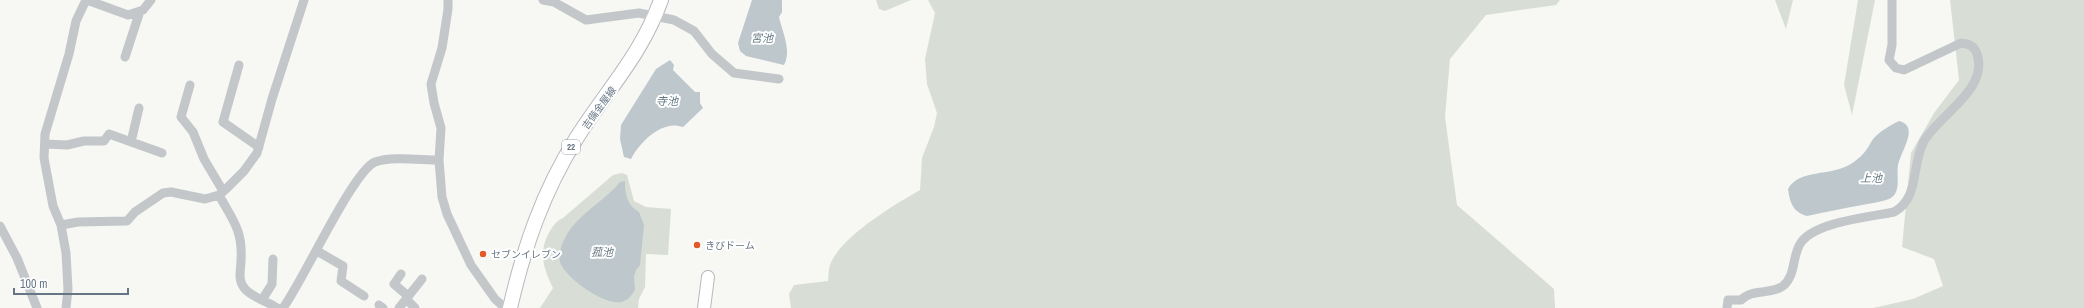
<svg xmlns="http://www.w3.org/2000/svg" width="2084" height="308" viewBox="0 0 2084 308" font-family="'Archivo Narrow','Noto Sans JP',sans-serif">
  <style>
    .green { fill: #d8ded5 }
    .water { fill: #bdc7cc }
    .lines { fill: none; stroke-linecap: round; stroke-linejoin: round }
    .secondary-casing { stroke: #b5babf; stroke-width: 14 }
    .primary-casing { stroke: #b6babe; stroke-width: 16 }
    .street { stroke: #c3c7ca; stroke-width: 9 }
    .secondary { stroke: #fff; stroke-width: 12 }
    .primary { stroke: #fff; stroke-width: 14 }
    .poi-dot { fill: #e2592a; stroke: #fff; stroke-width: 1.5 }
    .labels { text-anchor: middle; dominant-baseline: central; stroke-width: 4; stroke-linejoin: round; paint-order: stroke }
    .shield { fill: #fff; stroke: #949faa; stroke-width: 1 }
    .shield-label { font-size: 9px; font-weight: bold; fill: #667685 }
    .street-label { font-size: 10px; fill: #667685; stroke: #fff }
    .poi-label { font-size: 10px; fill: #667685; stroke: #fff; text-anchor: start }
    .water-label { font-size: 11px; font-style: italic; fill: #627781; stroke: #fff }
  </style>
  <rect width="100%" height="100%" fill="#f7f7f4"/>
  <path class="green" d="M 876,0 L 911,0 L 885,11 L 879,9 Z
    M 928,0 L 1560,0 L 1556,5 L 1486,15 L 1450,59 L 1445,117 L 1457,205 L 1554,289 L 1555,308 L 791,308 L 789,294 L 794,285 L 828,281 C 829,276 828,270 830,265 C 840,237 894,205 920,190 L 922,158 L 934,127 L 937,113 L 927,84 L 925,59 L 935,13 Z
    M 1775,0 L 1793,0 L 1786,29 Z
    M 1858,0 L 1875,0 L 1852,115 L 1844,85 Z
    M 1950,0 L 2084,0 L 2084,308 L 1873,308 L 1913,299 L 1943,286 L 1934,259 L 1902,247 L 1911,153 L 1934,113 L 1959,80 Z
    M 622,173 L 627,175 L 634,201 L 646,207 L 671,209 L 668,255 L 646,254 L 645,287 L 639,299 L 638,308 L 540,308 L 553,288 C 543,268 538,251 550,231 C 554,225 556,221 563,218 L 613,175 Z"/>
  <path class="water" d="M 752,0 L 782,0 L 782,12 L 779,17 C 782,31 792,51 784,65 L 746,56 L 740,51 L 738,43 Z
    M 670,60 L 674,65 L 673,70 L 695,92 L 700,92 L 700,103 L 703,108 L 683,127 C 662,119 639,143 631,159 L 624,157 L 620,139 L 621,125 L 656,69 Z
    M 1899,121 C 1920,126 1901,151 1898,165 C 1896,177 1902,193 1889,199 C 1881,202 1871,203 1862,205 C 1844,208 1826,212 1807,216 C 1793,212 1790,203 1788,189 C 1799,169 1831,176 1849,165 C 1856,161 1863,155 1867,149 C 1870,145 1871,141 1874,138 C 1880,131 1891,125 1899,121 Z
    M 625,181 C 625,195 627,205 639,212 L 644,225 L 640,265 L 636,270 L 634,277 L 635,290 C 632,295 628,300 622,302 C 605,306 565,278 560,262 C 558,255 561,245 565,238 C 577,214 604,202 620,182 Z"/>
  <g class="lines">
    <g class="secondary-casing">
      <path id="secondary" d="M 704,308 L 708,277"/>
    </g>
    <g class="primary-casing">
      <path id="primary" d="M 510,308 C 524,247 543,192 576,139 C 606,91 641,56 661,0"/>
    </g>
    <path class="street" d="M 87,0 L 128,15 L 143,10 L 151,0
      M 448,0 L 448,9 L 442,48 L 431,84 L 434,103 L 441,128 L 439,160 L 442,197 L 447,214 L 471,265 L 495,299 L 505,308
      M 543,0 L 554,2 L 586,20 L 639,13 L 674,20 L 694,31 L 712,54 L 734,73 L 779,79
      M 125,57 L 140,11
      M 239,65 L 223,122 L 259,147
      M 190,85 L 181,117 L 193,132 L 204,159 L 223,191
      M 131,142 L 139,108
      M 45,144 L 67,145 L 84,141 L 104,141 L 109,134 L 162,153
      M 61,225 L 78,222 L 127,221 L 135,212 L 163,193 L 171,192 L 205,199 L 219,195
      M 0,226 L 17,258 L 37,308
      M 317,251 L 343,266 L 341,281 L 364,296
      M 401,274 L 394,284 L 408,296
      M 406,299 L 415,308
      M 262,300 L 272,284 L 273,259
      M 379,305 L 383,308
      M 66,308 L 68,289 L 66,253 L 61,225 L 53,206 L 44,158 L 45,134 L 69,54 L 76,21 L 86,0
      M 277,308 C 267,301 253,298 245,289 C 237,280 241,270 241,260 C 243,230 232,219 219,195 L 227,188 L 244,171 L 257,153 L 272,99 L 304,0
      M 283,308 C 303,281 353,171 375,162 C 391,156 421,160 439,160
      M 399,308 L 422,279
      M 1727,308 L 1728,300 L 1741,300 C 1753,288 1771,295 1783,286 C 1796,275 1792,257 1800,244 C 1813,222 1870,217 1894,212 C 1920,198 1911,165 1924,141 C 1939,115 1989,89 1977,54 C 1974,46 1970,44 1961,43 L 1904,70 L 1896,68 L 1889,60 L 1892,45 L 1892,0"/>
    <use href="#secondary" class="secondary"/>
    <use href="#primary" class="primary"/>
  </g>
  <g class="poi-dot">
    <circle cx="697" cy="245" r="4"/>
    <circle cx="483" cy="254" r="4"/>
  </g>
  <g class="labels">
    <rect class="shield" x="562" y="140" width="18" height="14" rx="3"/>
    <g class="shield-label">
      <text x="571" y="147">22</text>
    </g>
    <g class="street-label">
      <text transform="translate(599 108) rotate(-54)">吉備金屋線</text>
    </g>
    <g class="poi-label">
      <text x="705" y="245">きびドーム</text>
      <text x="491" y="254">セブンイレブン</text>
    </g>
    <g class="water-label">
      <text x="762" y="38">宮池</text>
      <text x="667" y="101">寺池</text>
      <text x="1871" y="178">上池</text>
      <text x="602" y="252">菰池</text>
    </g>
  </g>
  <path d="M14 288v6h114v-6" fill="none" stroke="#667685" stroke-width="2"/>
  <text x="20" y="288" font-size="12" fill="#667685" stroke="#ffffff" stroke-width="3" paint-order="stroke">100 m</text>
</svg>
